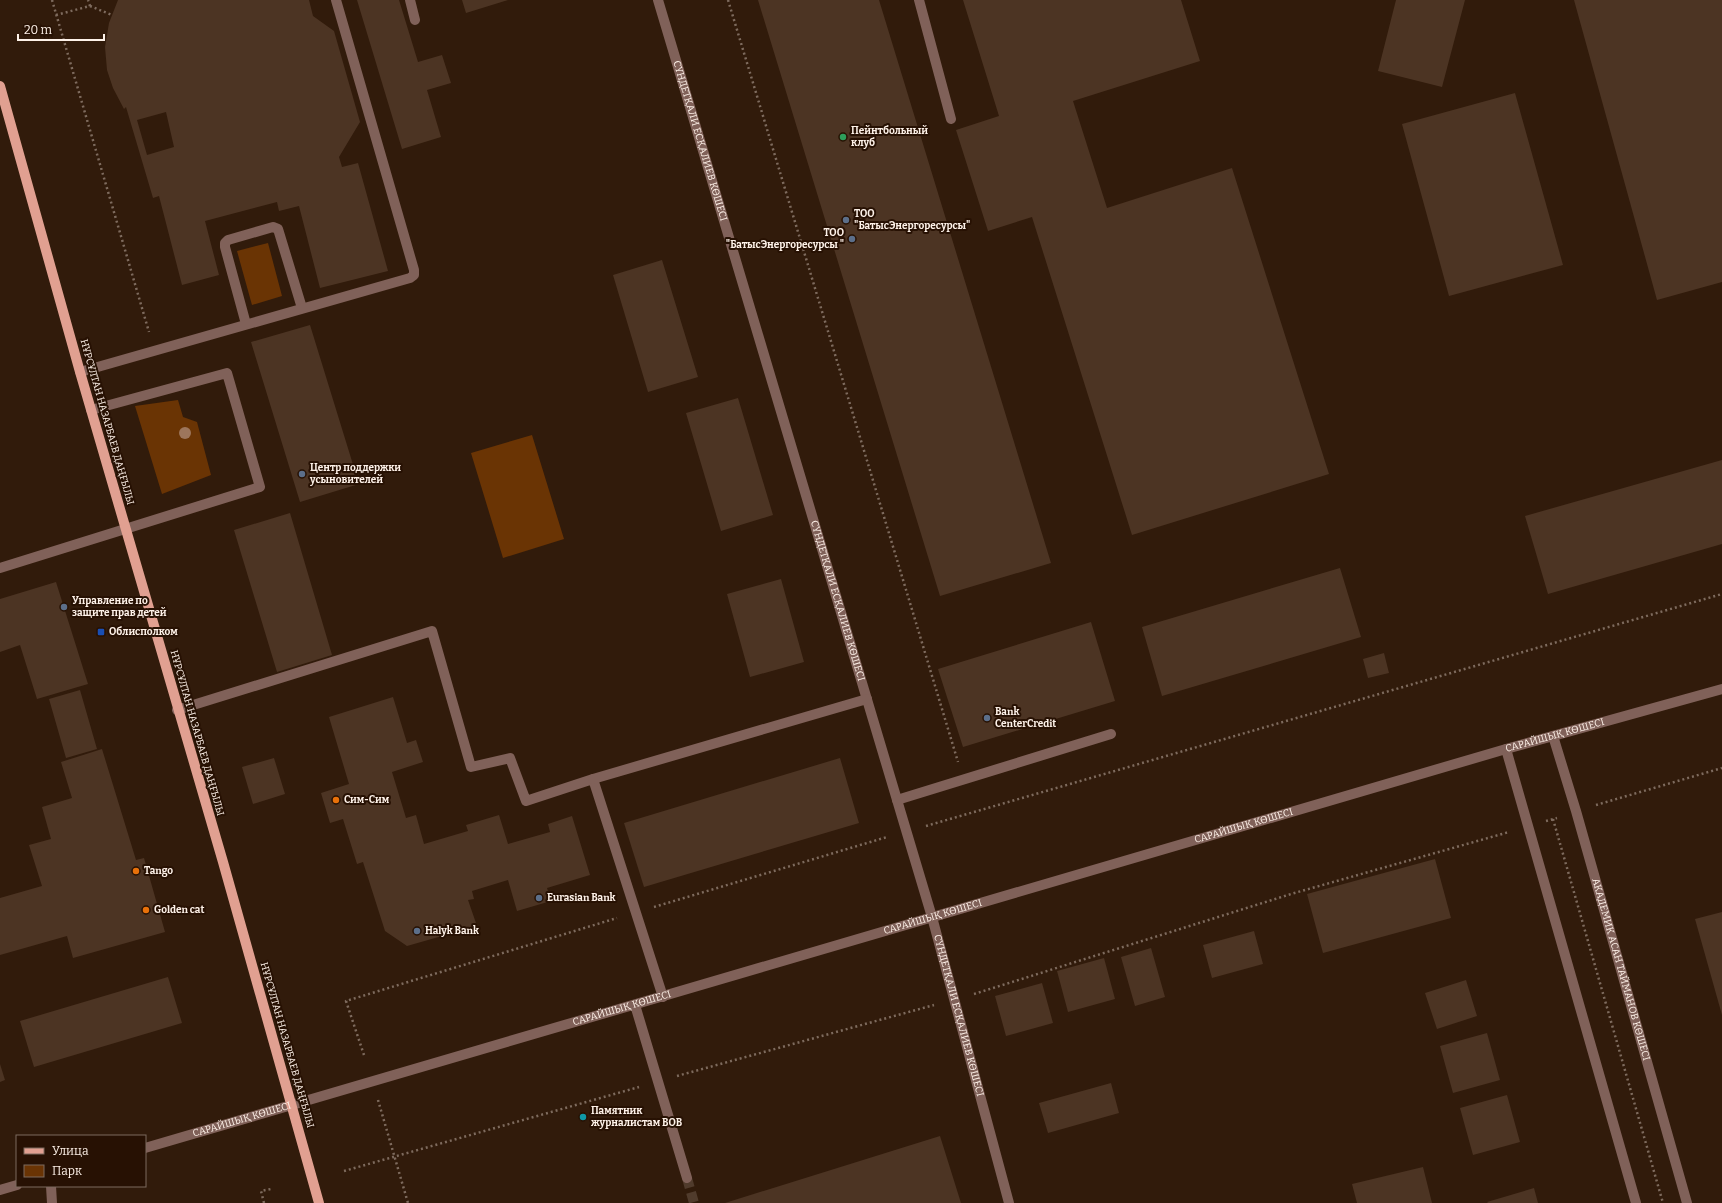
<svg xmlns="http://www.w3.org/2000/svg" width="1722" height="1203" viewBox="0 0 1722 1203" font-family="Bitter,serif">
  <style>
    .green { fill: #6a3404 }
    .building { fill: #4c3423; fill-rule: evenodd }
    .lines { fill: none; stroke-linecap: round; stroke-linejoin: round }
    .minor-tunnel { stroke: #503b2c; stroke-width: 10; stroke-dasharray: 10 5; stroke-linecap: butt }
    .path { stroke: #7e6b5e; stroke-width: 2.5; stroke-dasharray: 2 3; stroke-linecap: butt }
    .minor { stroke: #806159; stroke-width: 10 }
    .major { stroke: #e1a091; stroke-width: 10 }
    .tree { fill: #9d765c }
    .leisure-dot { fill: #2e9e5b; stroke: #271103; stroke-width: 1.5 }
    .service-dot { fill: #5c6f8a; stroke: #271103; stroke-width: 1.5 }
    .transit-dot { fill: #1a4fb4; stroke: #271103; stroke-width: 1.5 }
    .food-dot { fill: #e8710a; stroke: #271103; stroke-width: 1.5 }
    .culture-dot { fill: #0f9aa8; stroke: #271103; stroke-width: 1.5 }
    .labels { text-anchor: middle; dominant-baseline: central; stroke-width: 4; stroke-linejoin: round; paint-order: stroke }
    .poi-label { font-size: 10px; font-weight: bold; fill: #fef2e9; stroke: #271103; text-anchor: start }
    .street-label { font-size: 10px; fill: #fef2e9; stroke: #271103 }
  </style>
  <rect width="100%" height="100%" fill="#311b0b"/>
  <path class="green" d="M 268,243 L 282,296 L 252,305 L 237,251 Z
    M 178,400 L 183,417 L 197,422 L 211,475 L 162,494 L 135,406 Z
    M 532,435 L 564,539 L 503,558 L 471,453 Z"/>
  <path class="building" d="M 118,0 L 309,0 L 313,16 L 334,31 L 360,122 L 339,157 L 342,167 L 358,163 L 388,271 L 320,288 L 299,206 L 279,211 L 277,202 L 205,221 L 219,275 L 182,285 L 159,196 L 153,198 L 126,107 L 124,109 L 113,88 L 107,70 L 105,47 L 109,23 ZM 166,112 L 174,147 L 147,155 L 137,120 Z
    M 357,0 L 399,0 L 418,62 L 442,55 L 451,83 L 427,90 L 441,137 L 402,149 Z
    M 462,0 L 508,0 L 466,13 Z
    M 758,0 L 879,0 L 1051,563 L 940,596 Z
    M 963,0 L 1181,0 L 1200,61 L 1073,101 L 1107,208 L 1232,168 L 1329,474 L 1132,535 L 1032,217 L 988,231 L 956,130 L 999,116 Z
    M 1396,0 L 1465,0 L 1442,87 L 1378,71 Z
    M 1574,0 L 1722,0 L 1722,282 L 1657,300 Z
    M 1515,93 L 1563,265 L 1449,296 L 1402,124 Z
    M 662,260 L 698,377 L 648,392 L 613,275 Z
    M 310,325 L 359,484 L 300,502 L 251,342 Z
    M 738,398 L 773,515 L 721,531 L 686,413 Z
    M 1722,460 L 1722,544 L 1548,594 L 1525,516 Z
    M 290,513 L 332,655 L 277,672 L 234,530 Z
    M 1340,568 L 1361,637 L 1162,696 L 1142,627 Z
    M 781,579 L 804,662 L 750,677 L 727,594 Z
    M 56,582 L 88,684 L 37,699 L 20,645 L 0,652 L 0,599 Z
    M 1091,622 L 1115,701 L 963,747 L 938,669 Z
    M 1384,653 L 1389,673 L 1368,678 L 1363,659 Z
    M 80,690 L 97,749 L 66,758 L 49,699 Z
    M 393,697 L 407,743 L 416,740 L 423,762 L 392,772 L 406,818 L 416,815 L 424,844 L 468,831 L 466,825 L 499,815 L 508,844 L 550,832 L 548,824 L 572,816 L 590,875 L 547,888 L 551,901 L 517,911 L 508,880 L 472,891 L 474,899 L 468,900 L 477,926 L 407,946 L 385,931 L 363,862 L 357,864 L 343,819 L 330,823 L 321,793 L 349,784 L 329,717 Z
    M 102,749 L 136,860 L 144,858 L 165,932 L 73,958 L 67,936 L 0,955 L 0,898 L 42,886 L 29,845 L 51,839 L 42,807 L 72,798 L 61,762 Z
    M 274,758 L 285,794 L 253,804 L 242,767 Z
    M 840,758 L 859,823 L 644,887 L 624,823 Z
    M 1435,859 L 1451,918 L 1323,953 L 1307,894 Z
    M 1722,912 L 1722,1015 L 1695,919 Z
    M 1254,931 L 1263,964 L 1212,978 L 1203,945 Z
    M 1151,948 L 1165,997 L 1135,1006 L 1121,957 Z
    M 1104,958 L 1115,999 L 1068,1012 L 1057,971 Z
    M 168,977 L 182,1023 L 34,1067 L 20,1021 Z
    M 1466,980 L 1477,1016 L 1437,1029 L 1425,993 Z
    M 1042,983 L 1053,1023 L 1006,1036 L 995,996 Z
    M 1487,1033 L 1500,1080 L 1453,1093 L 1440,1046 Z
    M 0,1064 L 5,1080 L 0,1082 Z
    M 1111,1083 L 1119,1113 L 1048,1133 L 1039,1103 Z
    M 1507,1095 L 1520,1142 L 1473,1155 L 1460,1108 Z
    M 940,1136 L 961,1203 L 725,1203 Z
    M 1423,1167 L 1432,1203 L 1357,1203 L 1352,1184 Z
    M 1534,1188 L 1538,1203 L 1488,1203 L 1487,1202 Z"/>
  <g class="lines">
    <path class="minor-tunnel" d="M 687,1178 L 694,1203"/>
    <path class="path" d="M 52,0 L 149,332
      M 728,0 L 958,762
      M 90,6 L 112,15
      M 56,15 L 90,6 L 88,0
      M 1596,805 L 1722,768
      M 1553,819 L 1663,1203
      M 1546,821 L 1557,818
      M 926,826 L 1722,594
      M 654,907 L 887,837
      M 974,994 L 1291,894 L 1509,832
      M 364,1055 L 346,1001 L 617,918
      M 677,1076 L 934,1005
      M 378,1100 L 408,1203
      M 344,1171 L 639,1087
      M 264,1203 L 261,1191 L 271,1189"/>
    <g class="minor">
      <path d="M 410,0 L 415,20"/>
      <path id="s1" d="M 658,0 L 932,917 L 1009,1203"/>
      <path d="M 919,0 L 951,119"/>
      <path d="M 246,324 L 225,247 L 225,243 L 228,240 L 273,227 L 278,229 L 302,308"/>
      <path d="M 80,372 L 410,278 L 414,275 L 414,270 L 336,0"/>
      <path d="M 0,568 L 260,487 L 227,373 L 91,410"/>
      <path d="M 177,710 L 432,631 L 471,767 L 510,758 L 526,801 L 593,779 L 663,997"/>
      <path id="s2" d="M 1553,736 L 1576,811 L 1687,1203"/>
      <path d="M 1506,749 L 1636,1203"/>
      <path d="M 593,779 L 867,699"/>
      <path d="M 897,800 L 1111,734"/>
      <path d="M 635,1005 L 687,1178"/>
      <path id="s3" d="M 145,1148 L 1506,749 L 1722,689"/>
      <path d="M 51,1186 L 52,1203"/>
      <path d="M 0,1190 L 17,1185"/>
    </g>
    <path class="major" d="M 0,86 L 80,372 L 223,862 L 319,1203"/>
  </g>
  <circle class="tree" cx="185" cy="433" r="6"/>
  <circle class="leisure-dot" cx="843" cy="137" r="4"/>
  <g class="service-dot">
    <circle cx="846" cy="220" r="4"/>
    <circle cx="852" cy="239" r="4"/>
    <circle cx="302" cy="474" r="4"/>
    <circle cx="64" cy="607" r="4"/>
    <circle cx="987" cy="718" r="4"/>
    <circle cx="539" cy="898" r="4"/>
    <circle cx="417" cy="931" r="4"/>
  </g>
  <rect class="transit-dot" x="97" y="628" width="8" height="8" rx="2"/>
  <g class="food-dot">
    <circle cx="336" cy="800" r="4"/>
    <circle cx="136" cy="871" r="4"/>
    <circle cx="146" cy="910" r="4"/>
  </g>
  <circle class="culture-dot" cx="583" cy="1117" r="4"/>
  <g class="labels">
    <g class="poi-label">
      <text x="851" y="131">Пейнтбольный<tspan x="851" dy="12">клуб</tspan></text>
      <text x="854" y="214">ТОО<tspan x="854" dy="12">"БатысЭнергоресурсы"</tspan></text>
      <text x="844" y="233" text-anchor="end">ТОО<tspan x="844" dy="12">"БатысЭнергоресурсы "</tspan></text>
      <text x="310" y="468">Центр поддержки<tspan x="310" dy="12">усыновителей</tspan></text>
      <text x="72" y="601">Управление по<tspan x="72" dy="12">защите прав детей</tspan></text>
      <text x="109" y="632">Облисполком</text>
      <text x="995" y="712">Bank<tspan x="995" dy="12">CenterCredit</tspan></text>
      <text x="344" y="800">Сим-Сим</text>
      <text x="144" y="871">Tango</text>
      <text x="547" y="898">Eurasian Bank</text>
      <text x="154" y="910">Golden cat</text>
      <text x="425" y="931">Halyk Bank</text>
      <text x="591" y="1111">Памятник<tspan x="591" dy="12">журналистам ВОВ</tspan></text>
    </g>
    <g class="street-label">
      <text stroke="none"><textPath href="#s1" startOffset="147">СҮНДЕТҚАЛИ ЕСҚАЛИЕВ КӨШЕСІ</textPath></text>
      <text transform="translate(107 422) rotate(74)">НҰРСҰЛТАН НАЗАРБАЕВ ДАҢҒЫЛЫ</text>
      <text stroke="none"><textPath href="#s1" startOffset="627">СҮНДЕТҚАЛИ ЕСҚАЛИЕВ КӨШЕСІ</textPath></text>
      <text transform="translate(197 733) rotate(74)">НҰРСҰЛТАН НАЗАРБАЕВ ДАҢҒЫЛЫ</text>
      <text stroke="none"><textPath href="#s3" startOffset="1469">САРАЙШЫҚ КӨШЕСІ</textPath></text>
      <text stroke="none"><textPath href="#s3" startOffset="1145">САРАЙШЫҚ КӨШЕСІ</textPath></text>
      <text stroke="none"><textPath href="#s3" startOffset="821">САРАЙШЫҚ КӨШЕСІ</textPath></text>
      <text stroke="none"><textPath href="#s2" startOffset="243">АКАДЕМИК АСАН ТАЙМАНОВ КӨШЕСІ</textPath></text>
      <text stroke="none"><textPath href="#s3" startOffset="497">САРАЙШЫҚ КӨШЕСІ</textPath></text>
      <text stroke="none"><textPath href="#s1" startOffset="1059">СҮНДЕТҚАЛИ ЕСҚАЛИЕВ КӨШЕСІ</textPath></text>
      <text transform="translate(287 1045) rotate(74)">НҰРСҰЛТАН НАЗАРБАЕВ ДАҢҒЫЛЫ</text>
      <text stroke="none"><textPath href="#s3" startOffset="101">САРАЙШЫҚ КӨШЕСІ</textPath></text>
    </g>
  </g>
  <rect x="16" y="1135" width="130" height="52" fill="#271103" stroke="#7d6b5f"/>
  <rect x="24" y="1148" width="20" height="6" fill="#e1a091" stroke="#7d6b5f"/>
  <text x="52" y="1155" font-size="12" fill="#fef2e9">Улица</text>
  <rect x="24" y="1165" width="20" height="12" fill="#6a3404" stroke="#7d6b5f"/>
  <text x="52" y="1175" font-size="12" fill="#fef2e9">Парк</text>
  <path d="M18 34v6h86v-6" fill="none" stroke="#fef2e9" stroke-width="2"/>
  <text x="24" y="34" font-size="12" fill="#fef2e9" stroke="#271103" stroke-width="3" paint-order="stroke">20 m</text>
</svg>
